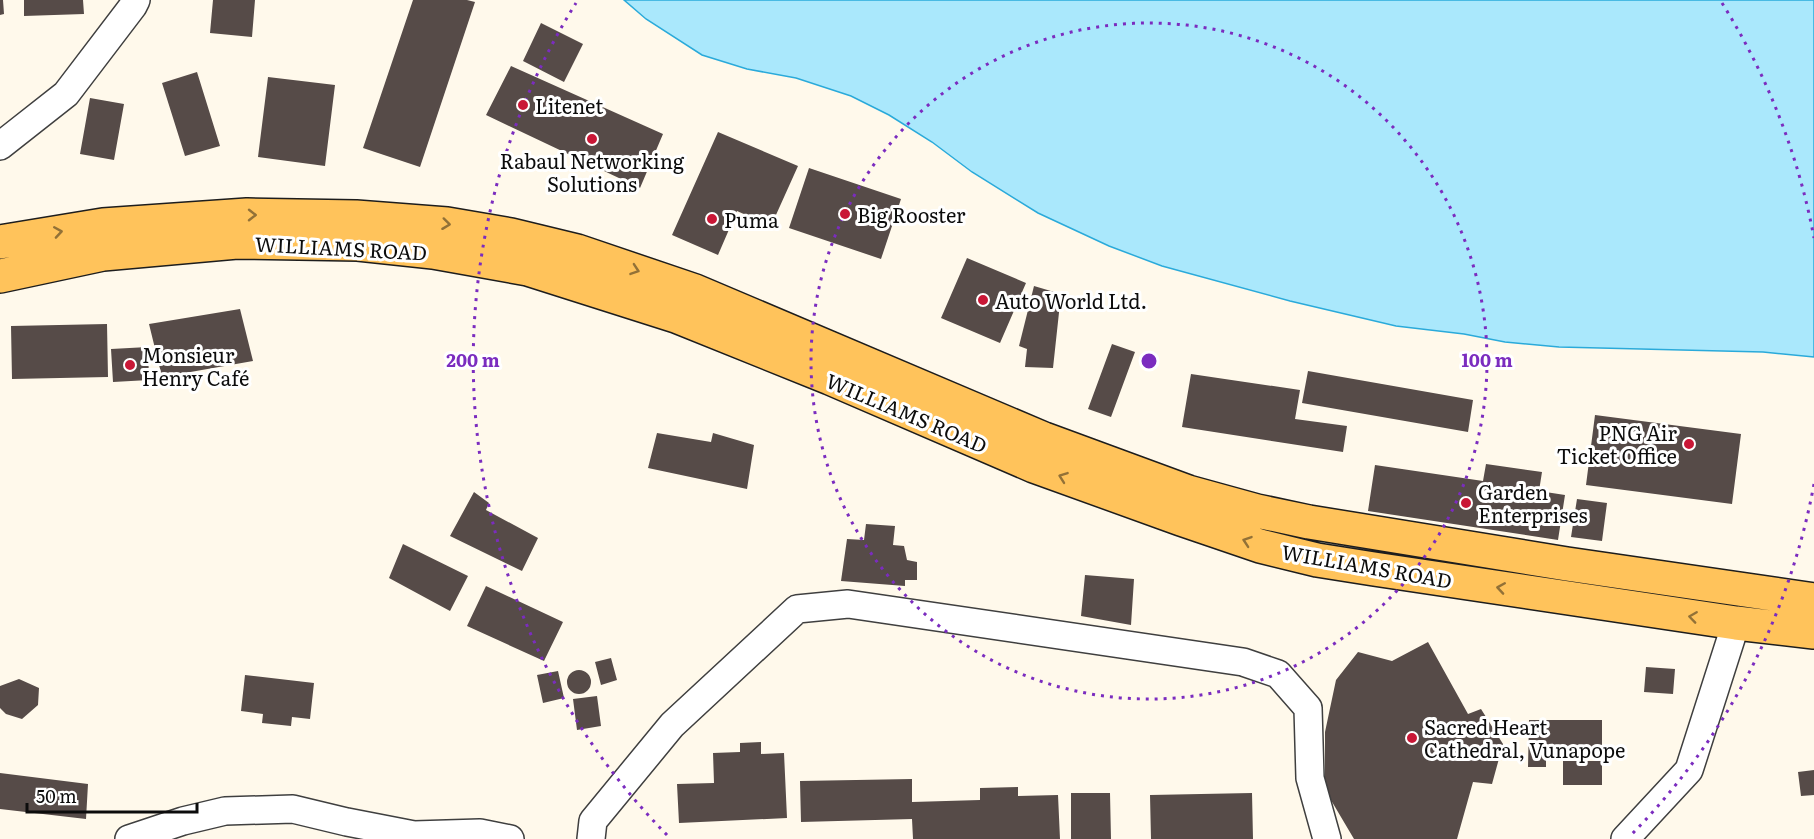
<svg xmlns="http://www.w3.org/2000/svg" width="1814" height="839" viewBox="0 0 1814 839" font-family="Literata,serif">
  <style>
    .water { fill: #aae8fc; stroke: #2aaada; stroke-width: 1.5 }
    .building { fill: #564b48 }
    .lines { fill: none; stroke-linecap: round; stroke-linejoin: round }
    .street-casing { stroke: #3f3f3f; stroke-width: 30 }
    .primary-casing { stroke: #1d1d1d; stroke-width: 36 }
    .street { stroke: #fff; stroke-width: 27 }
    .primary { stroke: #ffc35b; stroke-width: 33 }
    .oneway { stroke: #927137 }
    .ring { fill: none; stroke: #7b2cbf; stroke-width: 3; stroke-dasharray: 3 6 }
    .poi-dot { fill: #c91736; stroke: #fff; stroke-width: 2 }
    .labels { text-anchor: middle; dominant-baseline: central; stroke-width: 6; stroke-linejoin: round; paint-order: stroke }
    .poi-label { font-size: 20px; fill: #0c0c0c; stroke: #fff; text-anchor: start }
    .street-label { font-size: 20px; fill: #0c0c0c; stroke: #fff }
    .centre { fill: #7b2cbf; stroke: #fff; stroke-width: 3 }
    .ring-label { font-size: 18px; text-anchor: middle; font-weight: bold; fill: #7b2cbf; stroke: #fff; stroke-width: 6; stroke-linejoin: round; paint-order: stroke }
  </style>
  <rect width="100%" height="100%" fill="#fff9eb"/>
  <path class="water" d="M 624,0 L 1814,0 L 1814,357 L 1763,352 L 1559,347 L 1505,342 L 1464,334 L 1396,326 L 1290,301 L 1162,266 L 1109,246 L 1038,213 L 972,172 L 932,142 L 889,115 L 851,96 L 796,78 L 747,69 L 702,55 L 646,19 Z"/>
  <path class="building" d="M 0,0 L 3,0 L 4,14 L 0,15 Z
    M 24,0 L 83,0 L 84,14 L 24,16 Z
    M 213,0 L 255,0 L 252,37 L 210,33 Z
    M 413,0 L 467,0 L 475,2 L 420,167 L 363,148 Z
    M 541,23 L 583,44 L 564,82 L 523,61 Z
    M 511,66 L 663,134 L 640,188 L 486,115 Z
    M 197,72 L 220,146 L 185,156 L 162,83 Z
    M 268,77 L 335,85 L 325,166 L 258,157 Z
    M 90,98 L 124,104 L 114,160 L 80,154 Z
    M 718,132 L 798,166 L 771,226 L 737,211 L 718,255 L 672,235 Z
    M 809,168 L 901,199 L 881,259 L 789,228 Z
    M 967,258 L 1026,283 L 1000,343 L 941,318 Z
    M 1034,286 L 1061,294 L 1053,368 L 1025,367 L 1027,349 L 1019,346 Z
    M 240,309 L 253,361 L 162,377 L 149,324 Z
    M 107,324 L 108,377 L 12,379 L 11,326 Z
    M 1112,344 L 1135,352 L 1111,417 L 1088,409 Z
    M 148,347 L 149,380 L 113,382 L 111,349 Z
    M 1308,371 L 1473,400 L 1468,432 L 1302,403 Z
    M 1191,374 L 1300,390 L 1295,419 L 1347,426 L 1343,452 L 1182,427 Z
    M 1595,415 L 1741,434 L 1732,504 L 1586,485 Z
    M 657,433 L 711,442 L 713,433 L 754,445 L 747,489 L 648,468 Z
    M 1486,464 L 1542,472 L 1539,491 L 1565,495 L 1558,540 L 1368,511 L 1375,465 L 1483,481 Z
    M 474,492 L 489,503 L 486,510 L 538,538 L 522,571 L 450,536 Z
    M 1577,499 L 1607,503 L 1602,541 L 1571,537 Z
    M 866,524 L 895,526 L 893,545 L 904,546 L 907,560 L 917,562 L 917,580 L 905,580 L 905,586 L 841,581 L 847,539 L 864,540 Z
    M 403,544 L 468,576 L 450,611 L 389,578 Z
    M 1085,575 L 1134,579 L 1131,625 L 1081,616 Z
    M 486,586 L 563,622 L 544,661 L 467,626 Z
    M 1428,642 L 1468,714 L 1481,709 L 1503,744 L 1492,784 L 1473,782 L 1457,839 L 1354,839 L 1325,790 L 1325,732 L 1336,680 L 1358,652 L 1392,661 Z
    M 611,658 L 617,680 L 601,685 L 595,662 Z
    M 1646,667 L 1675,669 L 1673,694 L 1644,692 Z
    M567 682a12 12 0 1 1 24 0a12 12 0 1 1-24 0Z
    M 558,671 L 564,698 L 543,703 L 537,675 Z
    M 245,675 L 314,683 L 310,719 L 292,717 L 291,726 L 262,723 L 263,714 L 241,711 Z
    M 19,679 L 39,688 L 38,705 L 22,719 L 6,714 L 0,708 L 0,686 Z
    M 597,696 L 601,726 L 577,730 L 573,699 Z
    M 1529,720 L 1602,720 L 1602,748 L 1546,748 L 1546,767 L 1528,767 Z
    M 761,742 L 761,754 L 784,753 L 787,818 L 679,823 L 677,784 L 714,783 L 713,753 L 740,752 L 740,743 Z
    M 1563,761 L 1602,761 L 1602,785 L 1563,785 Z
    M 1814,770 L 1814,795 L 1801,796 L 1798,772 Z
    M 0,773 L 88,784 L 86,819 L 0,809 Z
    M 912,779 L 912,802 L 980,800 L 980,788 L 1018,787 L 1018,796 L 1058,795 L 1060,839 L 913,839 L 912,819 L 801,822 L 800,781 Z
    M 1071,793 L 1110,793 L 1111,839 L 1071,839 Z
    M 1252,793 L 1253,839 L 1151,839 L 1150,795 Z"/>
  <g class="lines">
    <g class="street-casing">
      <path id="street" d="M 0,146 L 66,94 L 133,6 L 136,0
        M 129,839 L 183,821 L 225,811 L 293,809 L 347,822 L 414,835 L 480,833 L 510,839
        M 591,839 L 593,821 L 672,725 L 797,609 L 848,604 L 1243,662 L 1278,674 L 1308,708 L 1310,778 L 1327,839
        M 1625,839 L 1689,770 L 1736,623"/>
    </g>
    <g class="primary-casing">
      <path id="primary" d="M 0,242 L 103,225 L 247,215 L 356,217 L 447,224 L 511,235 L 577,251 L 695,291 L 1044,439 L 1188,492 L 1257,511 L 1309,522 L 1567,564 L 1814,600
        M 0,276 L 103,254 L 237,242 L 358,244 L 433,252 L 528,269 L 676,316 L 830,378 L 1034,466 L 1181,519 L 1260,546 L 1317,560 L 1374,569 L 1736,623 L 1814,632"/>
    </g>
    <use href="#street" class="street"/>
    <use href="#primary" class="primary"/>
  </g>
  <defs><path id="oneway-chevron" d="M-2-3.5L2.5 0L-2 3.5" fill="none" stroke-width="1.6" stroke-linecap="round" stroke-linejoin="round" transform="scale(1.5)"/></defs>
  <g class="oneway">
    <use href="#oneway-chevron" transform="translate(252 215)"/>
    <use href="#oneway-chevron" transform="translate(446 224) rotate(7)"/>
    <use href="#oneway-chevron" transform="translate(58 232) rotate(-9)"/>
    <use href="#oneway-chevron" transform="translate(635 270) rotate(19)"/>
    <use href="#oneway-chevron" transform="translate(1063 477) rotate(-160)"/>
    <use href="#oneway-chevron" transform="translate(1247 541) rotate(-161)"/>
    <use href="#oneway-chevron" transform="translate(1501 588) rotate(-171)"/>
    <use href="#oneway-chevron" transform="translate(1693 617) rotate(-172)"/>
  </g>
  <g class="ring">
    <circle cx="1149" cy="361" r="338"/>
    <path d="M1814 484A676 676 0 0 1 1631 835M667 835A676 676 0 0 1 576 3M1722 3A676 676 0 0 1 1814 238"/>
  </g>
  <g class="poi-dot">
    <circle cx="523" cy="105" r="6"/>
    <circle cx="592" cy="139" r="6"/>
    <circle cx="845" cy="214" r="6"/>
    <circle cx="712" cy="219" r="6"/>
    <circle cx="983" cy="300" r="6"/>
    <circle cx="130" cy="365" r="6"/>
    <circle cx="1689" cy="444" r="6"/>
    <circle cx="1466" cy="503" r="6"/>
    <circle cx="1412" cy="738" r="6"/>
  </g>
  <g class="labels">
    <g class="poi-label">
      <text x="535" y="105">Litenet</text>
      <text x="592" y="160" text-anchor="middle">Rabaul Networking<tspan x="592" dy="23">Solutions</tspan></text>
      <text x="857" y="214">Big Rooster</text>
      <text x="724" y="219">Puma</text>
      <text x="995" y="300">Auto World Ltd.</text>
      <text x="142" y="354">Monsieur<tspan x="142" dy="23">Henry Café</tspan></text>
      <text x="1677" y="432" text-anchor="end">PNG Air<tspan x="1677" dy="23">Ticket Office</tspan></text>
      <text x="1478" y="491">Garden<tspan x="1478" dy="23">Enterprises</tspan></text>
      <text x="1424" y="726">Sacred Heart<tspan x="1424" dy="23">Cathedral, Vunapope</tspan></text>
    </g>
    <g class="street-label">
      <text transform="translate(341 247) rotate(3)">WILLIAMS ROAD</text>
      <text transform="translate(907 412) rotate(23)">WILLIAMS ROAD</text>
      <text transform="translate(1367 565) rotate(10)">WILLIAMS ROAD</text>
    </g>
  </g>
  <circle cx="1149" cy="361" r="9" class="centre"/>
  <g class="ring-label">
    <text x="1487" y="367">100 m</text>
    <text x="473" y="367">200 m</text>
  </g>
  <path d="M27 803v9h170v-9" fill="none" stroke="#0c0c0c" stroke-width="3"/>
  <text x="36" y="803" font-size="18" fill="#0c0c0c" stroke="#ffffff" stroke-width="4.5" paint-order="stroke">50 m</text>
</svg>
